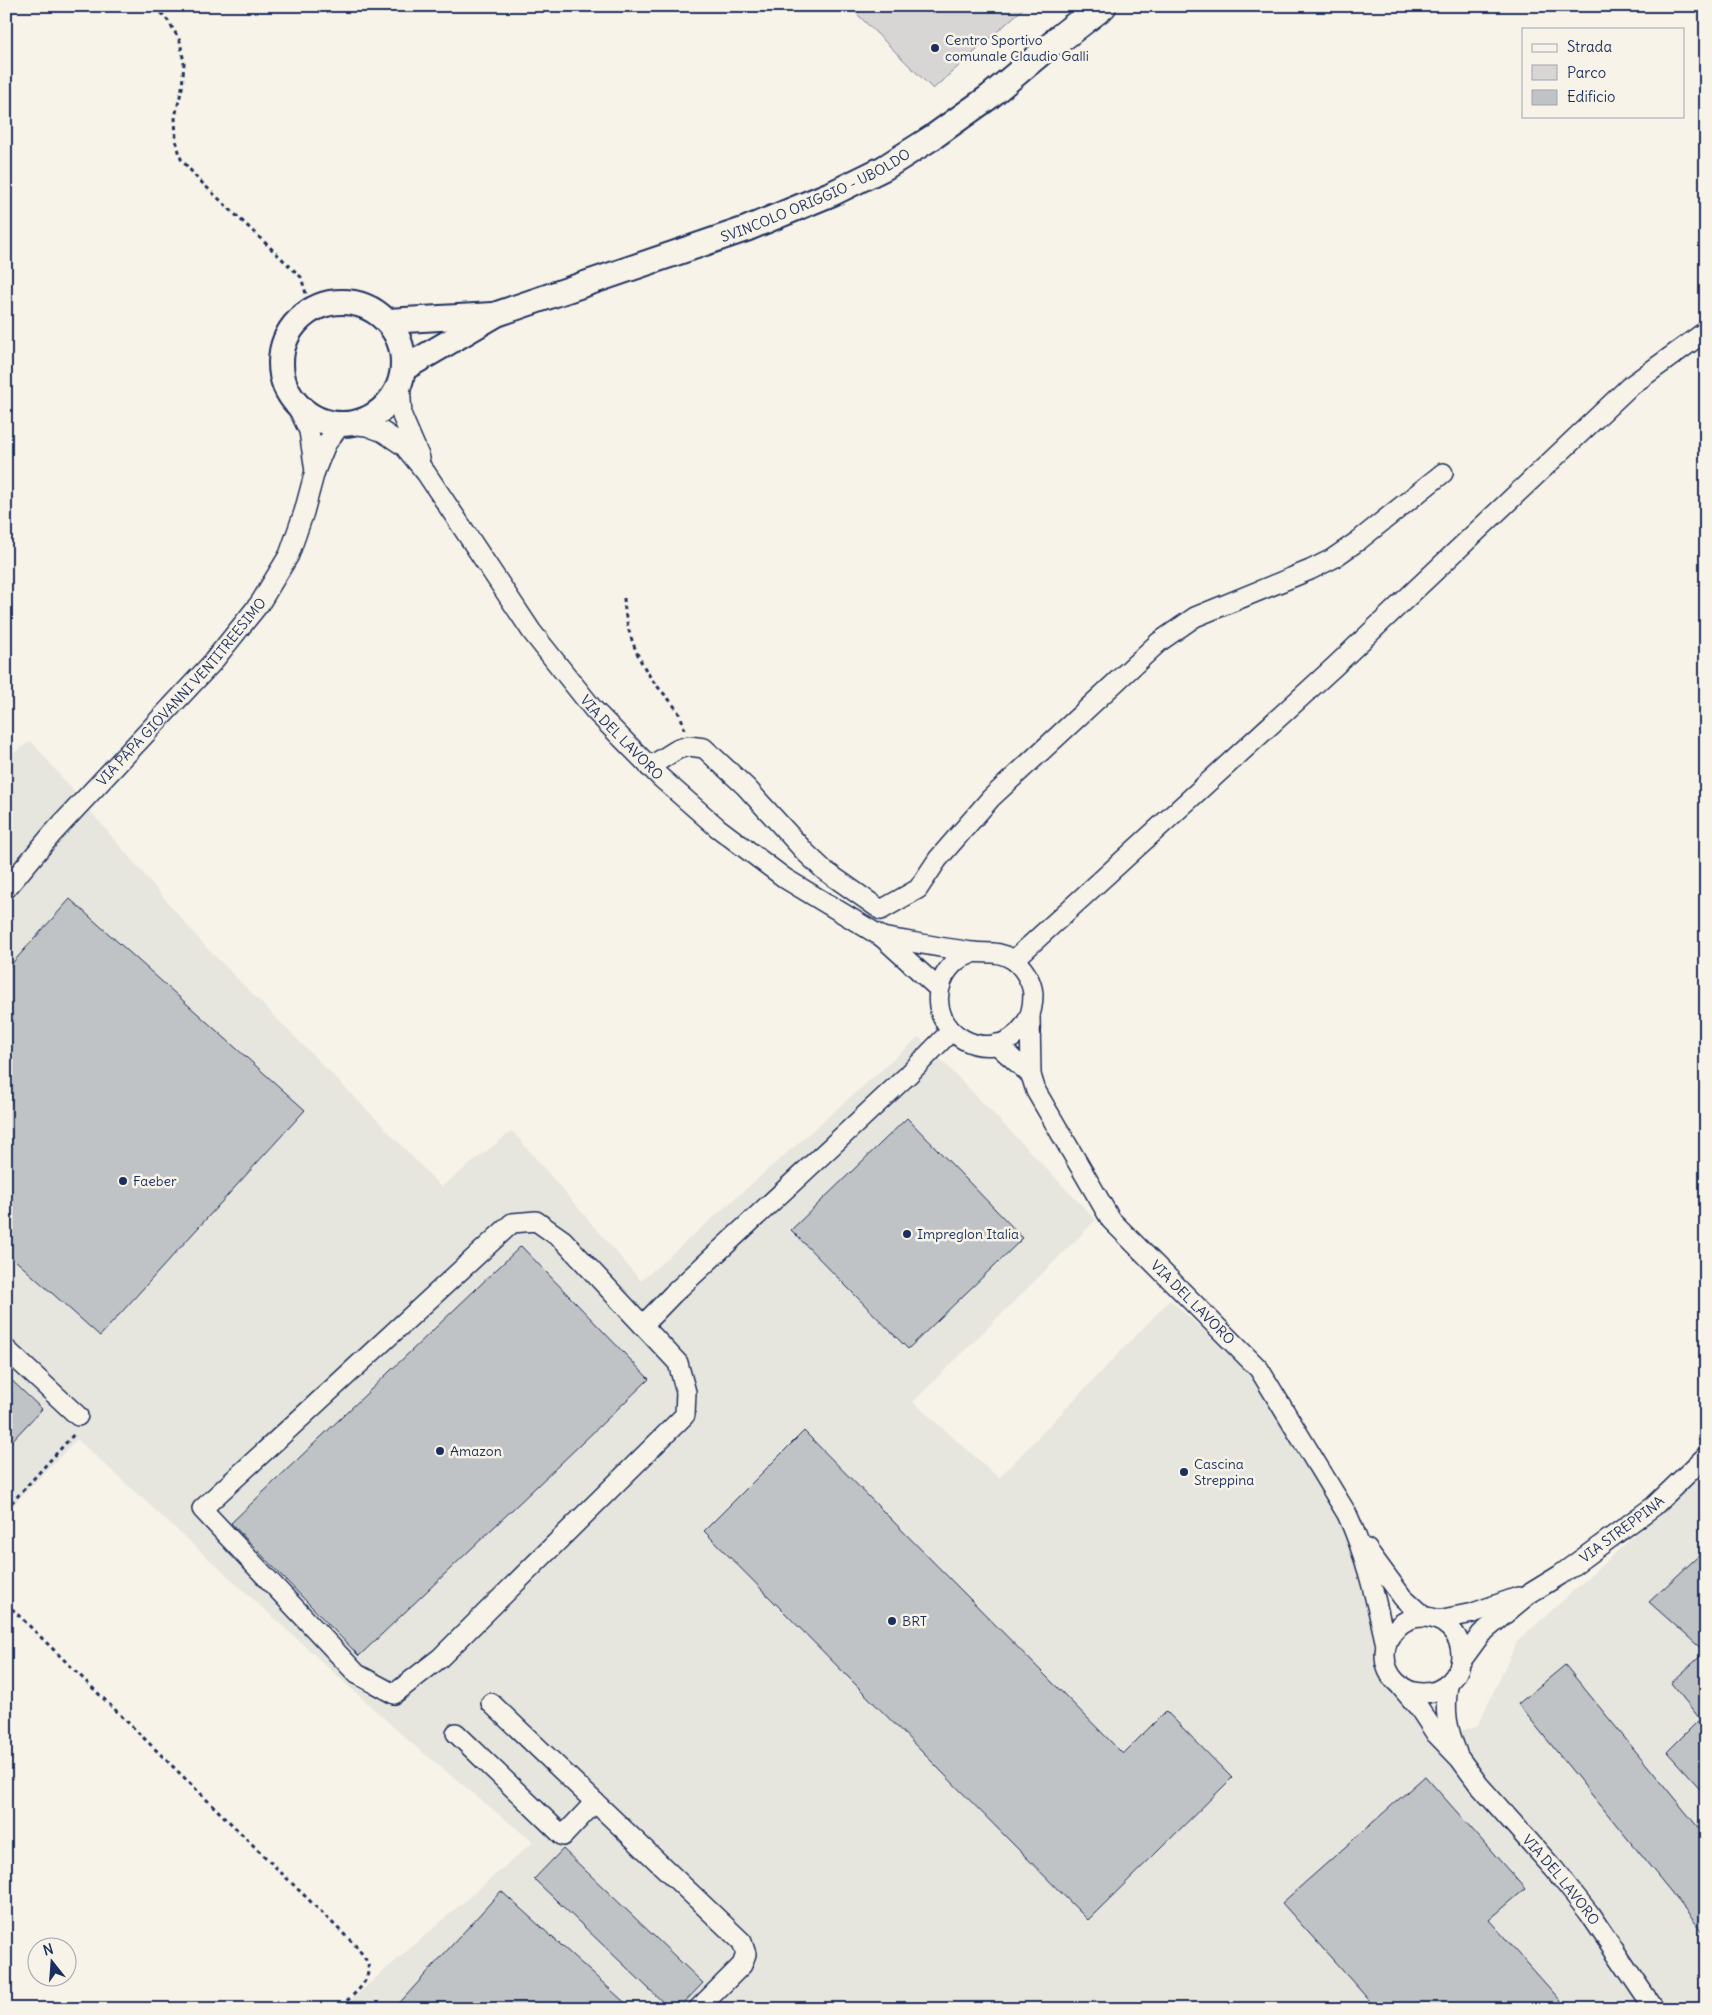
<svg xmlns="http://www.w3.org/2000/svg" width="1712" height="2015" viewBox="0 0 1712 2015" font-family="Delius,sans-serif">
  <style>
    .built { fill: #e6e5de }
    .green { fill: #d7d6d4; stroke: #798299 }
    .building { fill: #c0c3c5; stroke: #1b2f5e }
    .lines { fill: none; stroke-linecap: round; stroke-linejoin: round }
    .minor-casing { stroke: #1b2f5e; stroke-width: 22 }
    .major-casing { stroke: #1b2f5e; stroke-width: 28 }
    .highway-casing { stroke: #1b2f5e; stroke-width: 31 }
    .path { stroke: #1b2f5e; stroke-width: 3; stroke-dasharray: 4 4; stroke-linecap: butt }
    .minor { stroke: #f7f3e8; stroke-width: 19 }
    .major { stroke: #f7f3e8; stroke-width: 24 }
    .highway { stroke: #f7f3e8; stroke-width: 28 }
    .poi-dot { fill: #1b2f5e; stroke: #f7f3e8; stroke-width: 2 }
    .labels { text-anchor: middle; dominant-baseline: central; stroke-width: 5; stroke-linejoin: round; paint-order: stroke }
    .poi-label { font-size: 14px; fill: #1b2f5e; stroke: #f7f3e8; text-anchor: start }
    .street-label { font-size: 14px; fill: #1b2f5e; stroke: #f7f3e8 }
  </style>
  <rect width="100%" height="100%" fill="#f7f3e8"/>
  <filter id="ink" filterUnits="userSpaceOnUse"><feTurbulence type="fractalNoise" baseFrequency=".02" numOctaves="2"/><feDisplacementMap in="SourceGraphic" scale="10" xChannelSelector="R" yChannelSelector="G"/><feConvolveMatrix kernelMatrix="1 2 1 2 8 2 1 2 1" color-interpolation-filters="sRGB"/></filter>
  <g filter="url(#ink)">
    <path class="built" d="M 31,741 L 203,944 L 380,1123 L 441,1187 L 512,1131 L 641,1281 L 919,1037 L 1096,1220 L 913,1402 L 999,1478 L 1170,1300 L 1253,1374 L 1347,1536 L 1382,1669 L 1430,1737 L 1477,1727 L 1517,1642 L 1706,1471 L 1706,2009 L 340,2009 L 533,1842 L 410,1742 L 77,1439 L 6,1512 L 6,758 Z"/>
    <path class="green" d="M 849,6 L 1026,6 L 933,89 Z"/>
    <path class="building" d="M 70,899 L 305,1110 L 100,1336 L 6,1252 L 6,970 Z
      M 907,1118 L 1023,1238 L 908,1349 L 791,1230 Z
      M 521,1246 L 649,1379 L 359,1656 L 231,1523 Z
      M 6,1375 L 42,1409 L 6,1447 Z
      M 804,1431 L 1123,1754 L 1166,1711 L 1232,1778 L 1088,1920 L 704,1531 Z
      M 1706,1549 L 1706,1795 L 1667,1752 L 1700,1719 L 1671,1683 L 1705,1652 L 1649,1602 Z
      M 1565,1665 L 1706,1837 L 1706,1935 L 1518,1704 Z
      M 1425,1776 L 1525,1889 L 1489,1920 L 1568,2009 L 1377,2009 L 1282,1903 Z
      M 563,1849 L 703,1983 L 678,2009 L 670,2009 L 534,1879 Z
      M 501,1891 L 632,2009 L 394,2009 Z"/>
    <g class="lines">
      <g class="minor-casing">
        <g id="minor">
          <path d="M 400,382 L 402,416 L 420,458"/>
          <path d="M 296,404 L 309,431 L 315,471 L 326,444 L 341,424"/>
          <path id="s1" d="M 348,424 L 367,426 L 383,432 L 404,446 L 426,473 L 532,632 L 594,710 L 660,777 L 718,828 L 786,879 L 882,937 L 939,989"/>
          <path d="M 649,767 L 678,749 L 689,746 L 704,748 L 746,787 L 806,853 L 824,870 L 881,910 L 918,889 L 938,859 L 991,798 L 1159,642 L 1195,617 L 1310,570 L 1332,559 L 1358,541 L 1443,473"/>
          <path id="s2" d="M 6,889 L 53,833 L 211,664 L 260,603 L 289,555 L 304,512 L 315,471"/>
          <path d="M 882,937 C 912,942 942,948 972,952 C 989,954 996,950 1012,959 C 1023,966 1032,981 1033,994 C 1033,1006 1031,1017 1024,1026 C 992,1070 922,1033 942,981 C 945,973 950,966 958,960 C 962,957 969,955 975,952"/>
          <path d="M 1014,960 L 1334,667 L 1629,387 L 1706,331"/>
          <path id="s3" d="M 1030,1016 L 1031,1075 L 1036,1091 L 1111,1220 L 1259,1369 L 1347,1514 C 1366,1555 1376,1601 1386,1645"/>
          <path d="M 996,1044 L 1031,1075"/>
          <path d="M 536,1221 L 563,1240 L 678,1363 L 686,1392 L 685,1415 L 440,1658 L 394,1694 L 357,1674 L 202,1509 L 512,1223 Z"/>
          <path d="M 643,1325 L 673,1294 L 908,1075 L 951,1031"/>
          <path d="M 6,1349 L 78,1416"/>
          <path d="M 1367,1549 L 1403,1598 L 1424,1617"/>
          <circle cx="1423" cy="1655" r="38"/>
          <path d="M 1438,1620 L 1473,1613 L 1518,1597"/>
          <path id="s4" d="M 1462,1660 L 1481,1634 L 1529,1594 L 1560,1575 L 1654,1506 L 1706,1456"/>
          <path d="M 1448,1685 C 1444,1712 1447,1728 1457,1753"/>
          <path id="s5" d="M 1401,1687 L 1419,1708 L 1436,1734 L 1460,1759 L 1479,1785 L 1554,1869 L 1589,1913 L 1654,2009"/>
          <path d="M 491,1703 L 742,1942 L 746,1954 L 742,1965 L 698,2009"/>
          <path d="M 456,1733 L 563,1836 L 595,1802"/>
        </g>
      </g>
      <g class="major-casing">
        <g id="major">
          <circle cx="342" cy="363" r="61"/>
          <path d="M 387,321 L 493,315"/>
          <path id="s6" d="M 403,369 L 497,314 L 746,229 L 833,193 L 884,168 L 933,137 L 989,97 L 1072,27"/>
        </g>
      </g>
      <g class="highway-casing">
        <path id="highway" d="M 1058,40 L 1102,6"/>
      </g>
      <path class="path" d="M 156,6 L 169,22 L 180,41 L 184,63 L 182,88 L 175,117 L 176,140 L 181,159 L 197,178 L 301,277 L 311,310
        M 624,598 C 625,625 634,652 649,675 C 659,692 683,708 684,730
        M 6,1509 L 75,1433
        M 6,1603 L 358,1948 C 361,1953 367,1960 368,1965 C 371,1984 349,1998 337,2009"/>
      <use href="#minor" class="minor"/>
      <use href="#major" class="major"/>
      <use href="#highway" class="highway"/>
    </g>
  </g>
  <g class="poi-dot">
    <circle cx="935" cy="48" r="5"/>
    <circle cx="123" cy="1181" r="5"/>
    <circle cx="907" cy="1234" r="5"/>
    <circle cx="440" cy="1451" r="5"/>
    <circle cx="1184" cy="1472" r="5"/>
    <circle cx="892" cy="1621" r="5"/>
  </g>
  <g class="labels">
    <g class="poi-label">
      <text x="945" y="40">Centro Sportivo<tspan x="945" dy="16">comunale Claudio Galli</tspan></text>
      <text x="133" y="1181">Faeber</text>
      <text x="917" y="1234">Impreglon Italia</text>
      <text x="450" y="1451">Amazon</text>
      <text x="1194" y="1464">Cascina<tspan x="1194" dy="16">Streppina</tspan></text>
      <text x="902" y="1621">BRT</text>
    </g>
    <g class="street-label">
      <text stroke="none"><textPath href="#s6" startOffset="449">SVINCOLO ORIGGIO - UBOLDO</textPath></text>
      <text stroke="none"><textPath href="#s2" startOffset="264">VIA PAPA GIOVANNI VENTITREESIMO</textPath></text>
      <text stroke="none"><textPath href="#s1" startOffset="426">VIA DEL LAVORO</textPath></text>
      <text stroke="none"><textPath href="#s3" startOffset="341">VIA DEL LAVORO</textPath></text>
      <text stroke="none"><textPath href="#s4" startOffset="208">VIA STREPPINA</textPath></text>
      <text stroke="none"><textPath href="#s5" startOffset="251">VIA DEL LAVORO</textPath></text>
    </g>
  </g>
  <rect width="1712" height="2015" fill="none" stroke="#f7f3e8" stroke-width="25"/>
  <rect x="12" y="12" width="1687" height="1990" fill="none" stroke="#1b2f5e" stroke-width="2" filter="url(#ink)"/>
  <rect x="1522" y="28" width="162" height="90" fill="#f7f3e8" stroke="#9fa5b1"/>
  <rect x="1532" y="44" width="25" height="8" fill="#f7f3e8" stroke="#9fa5b1"/>
  <text x="1567" y="52" font-size="15" fill="#1b2f5e">Strada</text>
  <rect x="1532" y="65" width="25" height="15" fill="#d7d6d4" stroke="#9fa5b1"/>
  <text x="1567" y="78" font-size="15" fill="#1b2f5e">Parco</text>
  <rect x="1532" y="90" width="25" height="15" fill="#c0c3c5" stroke="#9fa5b1"/>
  <text x="1567" y="102" font-size="15" fill="#1b2f5e">Edificio</text>
  <g transform="translate(52 1962) rotate(343)"><circle r="24" fill="#f7f3e8" stroke="#9fa5b1"/>
  <path d="M0-4L9 19L0 12L-9 19Z" fill="#1b2f5e"/>
  <text y="-8" font-size="14" font-weight="bold" text-anchor="middle" fill="#1b2f5e">N</text>
  </g>
</svg>
